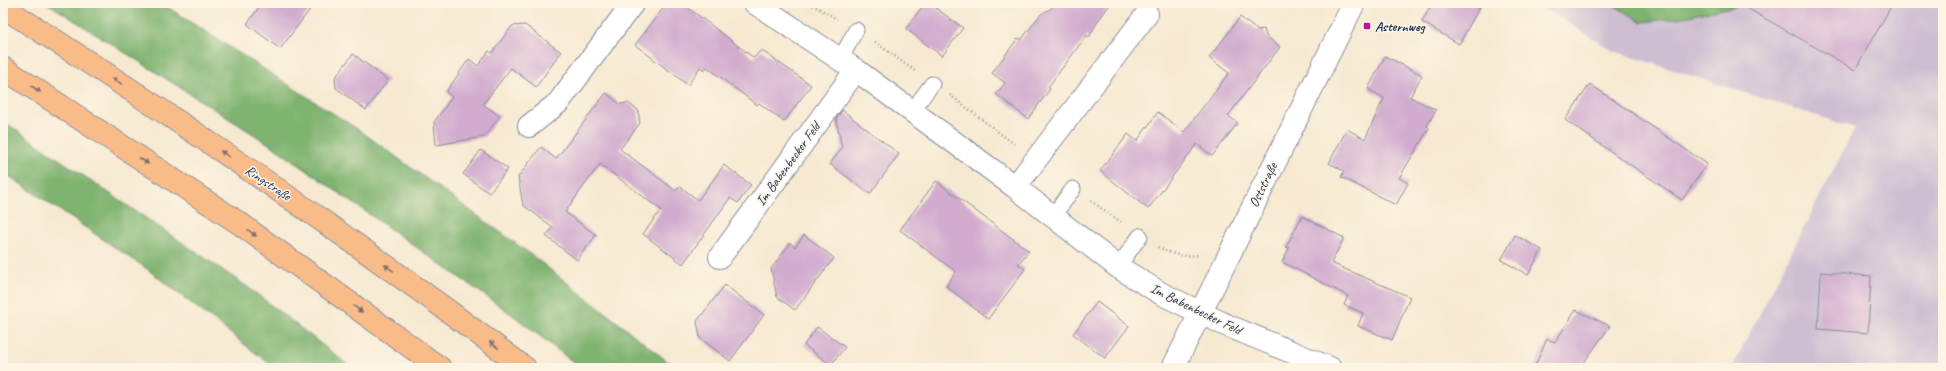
<svg xmlns="http://www.w3.org/2000/svg" width="1946" height="371" viewBox="0 0 1946 371" font-family="Caveat,sans-serif">
  <style>
    .industrial { fill: #cebed2 }
    .forest { fill: #7fb36f; stroke: #4d7166 }
    .building { fill: #d1accf }
    .lines { fill: none; stroke-linecap: round; stroke-linejoin: round }
    .service-casing { stroke: #898c98; stroke-width: 17 }
    .minor-casing { stroke: #898c98; stroke-width: 24 }
    .trunk-casing { stroke: #898c98; stroke-width: 24 }
    .path { stroke: #898c98; stroke-width: 2.5; stroke-dasharray: 1 3; stroke-linecap: butt }
    .service { stroke: #fff; stroke-width: 15 }
    .minor { stroke: #fff; stroke-width: 22 }
    .trunk { stroke: #f9bc89; stroke-width: 22 }
    .oneway { fill: #7f6e71 }
    .poi-dot { fill: #b5179e; stroke: #fcf5e5; stroke-width: 1.5 }
    .labels { text-anchor: middle; dominant-baseline: central; stroke-width: 3; stroke-linejoin: round; paint-order: stroke }
    .poi-label { font-size: 14px; font-weight: bold; fill: #1b2f5e; stroke: #fcf5e5; text-anchor: start }
    .street-label { font-size: 14px; fill: #1b2f5e; stroke: #fcf5e5 }
  </style>
  <rect width="100%" height="100%" fill="#fcf5e5"/>
  <filter id="ink" filterUnits="userSpaceOnUse"><feTurbulence type="fractalNoise" baseFrequency=".025" numOctaves="2"/><feDisplacementMap in="SourceGraphic" scale="8" xChannelSelector="R" yChannelSelector="G"/><feConvolveMatrix kernelMatrix="1 2 1 2 8 2 1 2 1" color-interpolation-filters="sRGB"/></filter>
  <filter id="wash" filterUnits="userSpaceOnUse"><feTurbulence type="fractalNoise" baseFrequency=".012" numOctaves="4" result="noise"/><feDisplacementMap in="SourceGraphic" scale="16" xChannelSelector="R" yChannelSelector="G"/><feGaussianBlur stdDeviation="0.9" result="paint"/><feColorMatrix in="noise" values="0 0 0 0 0 0 0 0 0 0 0 0 0 0 0 0 0 1.4 0 .05"/><feComposite in="paint" operator="in"/></filter>
  <g filter="url(#wash)">
    <rect width="100%" height="100%" fill="#f7e9d1"/>
    <path class="industrial" d="M 1535,3 L 1943,3 L 1943,368 L 1732,368 L 1855,128 L 1614,51 Z"/>
    <path class="forest" d="M 47,3 L 161,3 L 362,132 L 529,253 L 676,368 L 581,368 L 510,313 L 272,146 Z
      M 1610,3 L 1742,3 L 1741,5 L 1679,18 L 1642,22 Z
      M 3,121 L 249,288 L 352,368 L 275,368 L 147,269 L 3,172 Z"/>
    <g id="blocks">
      <path class="building" d="M 262,3 L 315,3 L 280,49 L 247,24 Z
        M 667,3 L 682,3 L 754,58 L 761,50 L 811,85 L 784,122 L 759,103 L 757,105 L 707,67 L 704,70 L 700,67 L 688,85 L 635,45 Z
        M 925,3 L 929,3 L 963,28 L 942,56 L 906,29 Z
        M 1053,3 L 1111,3 L 1098,21 L 1089,37 L 1087,35 L 1048,87 L 1050,89 L 1028,119 L 996,94 L 1005,83 L 992,73 L 1018,38 L 1021,40 L 1041,14 L 1052,8 Z
        M 1432,3 L 1482,3 L 1459,44 L 1422,22 Z
        M 1738,3 L 1893,3 L 1855,70 Z
        M 1240,17 L 1257,30 L 1264,29 L 1266,36 L 1280,47 L 1228,116 L 1238,123 L 1212,156 L 1197,144 L 1148,209 L 1100,171 L 1128,134 L 1137,141 L 1158,112 L 1184,132 L 1229,73 L 1209,58 Z
        M 525,25 L 561,52 L 536,87 L 511,68 L 483,104 L 500,116 L 484,137 L 436,145 L 434,122 L 452,97 L 446,92 L 469,59 L 478,66 L 489,51 L 492,53 L 512,26 Z
        M 353,54 L 388,80 L 366,110 L 336,88 L 335,78 Z
        M 1385,56 L 1422,75 L 1410,97 L 1436,110 L 1427,126 L 1429,128 L 1399,178 L 1408,183 L 1396,205 L 1341,177 L 1344,171 L 1329,163 L 1347,129 L 1365,139 L 1384,98 L 1368,89 Z
        M 1590,84 L 1707,164 L 1682,200 L 1565,120 Z
        M 606,93 L 620,104 L 628,103 L 638,110 L 640,123 L 620,149 L 676,191 L 679,186 L 698,200 L 724,165 L 751,185 L 738,203 L 730,198 L 683,264 L 643,234 L 661,210 L 600,164 L 565,212 L 596,235 L 577,260 L 546,236 L 553,227 L 523,205 L 518,177 L 541,147 L 556,159 Z
        M 842,110 L 899,154 L 870,194 L 830,164 L 842,148 L 836,119 Z
        M 481,150 L 508,169 L 489,193 L 463,174 Z
        M 936,181 L 1029,251 L 1018,264 L 1025,269 L 988,319 L 946,286 L 956,272 L 900,230 Z
        M 1302,216 L 1344,238 L 1331,263 L 1410,297 L 1392,340 L 1358,326 L 1363,313 L 1344,305 L 1348,296 L 1282,262 L 1289,248 L 1286,247 Z
        M 804,235 L 834,258 L 795,310 L 777,297 L 771,269 L 790,243 L 795,247 Z
        M 1515,235 L 1542,250 L 1528,275 L 1501,260 Z
        M 1821,272 L 1871,276 L 1868,333 L 1818,329 Z
        M 725,285 L 764,315 L 730,361 L 700,338 L 697,321 Z
        M 1097,302 L 1129,326 L 1105,358 L 1073,334 Z
        M 1576,310 L 1610,326 L 1580,368 L 1534,368 L 1547,339 L 1555,342 Z
        M 817,327 L 845,347 L 831,365 L 804,345 Z"/>
    </g>
  </g>
  <g filter="url(#ink)">
    <use href="#blocks" fill-opacity="0" stroke="#898c98" stroke-width="1"/>
    <g class="lines">
      <g class="service-casing">
        <path id="service" d="M 840,60 L 856,30
          M 912,111 L 932,84
          M 1053,216 L 1073,189
          M 1118,267 L 1140,236"/>
      </g>
      <g class="minor-casing">
        <path id="minor" d="M 755,3 L 856,70 L 1015,187 L 1118,267 L 1162,294 L 1226,325 L 1330,368
          M 529,126 L 558,103 L 633,3
          M 1015,187 L 1147,14
          M 720,257 L 856,70
          M 1173,368 L 1354,3"/>
      </g>
      <g class="trunk-casing">
        <path id="trunk" d="M 3,7 C 182,121 356,241 525,368
          M 3,68 L 239,223 L 440,368"/>
      </g>
      <path class="path" d="M 809,3 L 837,19
        M 875,42 L 915,71
        M 950,95 L 1014,144
        M 1091,201 L 1121,222
        M 1158,247 C 1172,255 1183,257 1199,255"/>
      <use href="#service" class="service"/>
      <use href="#minor" class="minor"/>
      <use href="#trunk" class="trunk"/>
    </g>
    <defs><path id="oneway-solid" d="M-6-.8H1V-3.2L6.5 0L1 3.2V.8H-6Z"/></defs>
    <g class="oneway">
      <use href="#oneway-solid" transform="translate(117 81) rotate(-146)"/>
      <use href="#oneway-solid" transform="translate(36 89) rotate(33)"/>
      <use href="#oneway-solid" transform="translate(225 154) rotate(-146)"/>
      <use href="#oneway-solid" transform="translate(144 161) rotate(33)"/>
      <use href="#oneway-solid" transform="translate(252 233) rotate(36)"/>
      <use href="#oneway-solid" transform="translate(389 268) rotate(-145)"/>
      <use href="#oneway-solid" transform="translate(358 309) rotate(36)"/>
      <use href="#oneway-solid" transform="translate(494 345) rotate(-143)"/>
    </g>
  </g>
  <rect class="poi-dot" x="1363" y="22" width="8" height="8" rx="2"/>
  <g class="labels">
    <g class="poi-label">
      <text x="1375" y="26">Asternweg</text>
    </g>
    <g class="street-label">
      <text transform="translate(788 164) rotate(-54)">Im Babenbecker Feld</text>
      <text transform="translate(268 183) rotate(34)">Ringstraße</text>
      <text transform="translate(1263 185) rotate(-64)">Oststraße</text>
      <text transform="translate(1196 309) rotate(26)">Im Babenbecker Feld</text>
    </g>
  </g>
  <rect width="1946" height="371" fill="none" stroke="#fcf5e5" stroke-width="16"/>
</svg>
